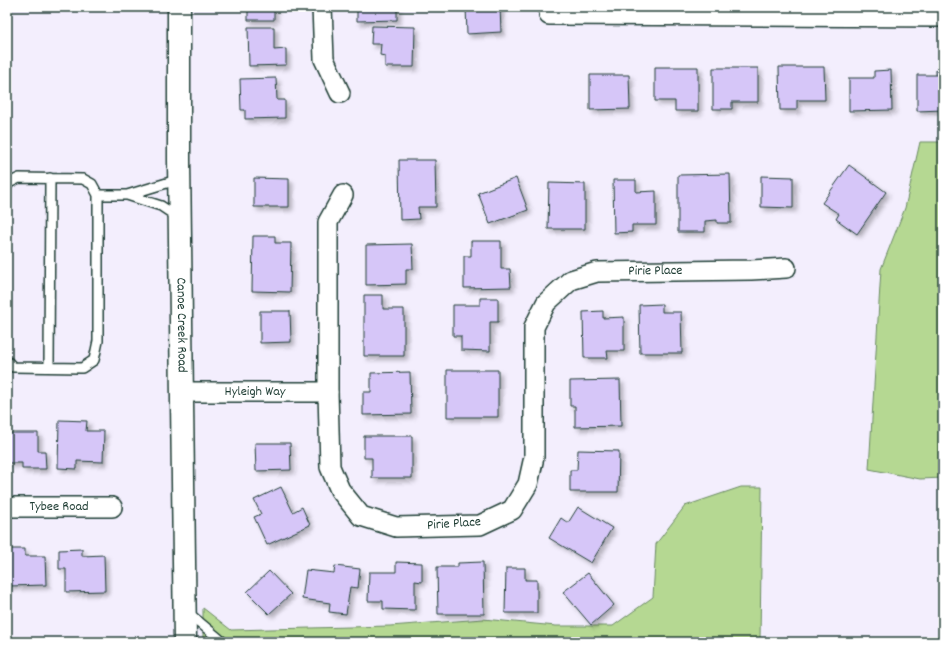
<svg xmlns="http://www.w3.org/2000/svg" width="950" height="649" viewBox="0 0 950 649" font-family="Dekko,sans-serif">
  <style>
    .green { fill: #b5d892; stroke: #6a8a63 }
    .building { fill: #d6c6f8; stroke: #1f3d34; filter: url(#shadow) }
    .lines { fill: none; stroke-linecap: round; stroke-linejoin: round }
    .lane-casing { stroke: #1f3d34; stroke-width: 12 }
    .street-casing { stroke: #1f3d34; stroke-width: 22 }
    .secondary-casing { stroke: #1f3d34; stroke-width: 25 }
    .lane { stroke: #fff; stroke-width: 9 }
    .street { stroke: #fff; stroke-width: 19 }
    .secondary { stroke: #fff; stroke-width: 22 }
    .labels { text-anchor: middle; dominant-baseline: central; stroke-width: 3; stroke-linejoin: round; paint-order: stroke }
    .street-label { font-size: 14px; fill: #1f3d34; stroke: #fff }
  </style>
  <defs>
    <filter id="shadow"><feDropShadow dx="3.5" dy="3.5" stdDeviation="2" flood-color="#0004"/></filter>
  </defs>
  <rect width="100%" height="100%" fill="#f3eefd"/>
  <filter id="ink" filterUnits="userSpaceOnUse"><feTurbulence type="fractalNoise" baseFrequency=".025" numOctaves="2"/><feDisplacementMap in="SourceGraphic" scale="8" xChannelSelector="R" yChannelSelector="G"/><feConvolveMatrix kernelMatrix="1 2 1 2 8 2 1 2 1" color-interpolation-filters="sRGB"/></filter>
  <g filter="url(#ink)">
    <path class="green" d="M 920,142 L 943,142 L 943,478 L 920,479 L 869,469 L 881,269 L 905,208 Z
      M 741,487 L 762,487 L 760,640 L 943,640 L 943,642 L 203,642 L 203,608 L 231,630 L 390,626 L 483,619 L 556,626 L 613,626 L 653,597 L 656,544 L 685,506 Z"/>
    <path class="building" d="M 248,7 L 274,7 L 274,20 L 248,20 Z
      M 357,7 L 397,7 L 397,20 L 357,21 Z
      M 466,7 L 500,7 L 501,32 L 467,34 Z
      M 372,26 L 415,27 L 414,67 L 385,67 L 385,56 L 380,55 L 381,44 L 371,44 Z
      M 248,27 L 274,27 L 274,50 L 286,49 L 286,65 L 249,66 Z
      M 655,67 L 698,67 L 698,111 L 675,111 L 675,101 L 655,101 Z
      M 779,67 L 824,67 L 825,100 L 797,100 L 797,110 L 780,110 Z
      M 713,68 L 758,68 L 758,102 L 732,102 L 732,109 L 713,109 Z
      M 891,70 L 892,110 L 849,111 L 849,78 L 874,78 L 874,71 Z
      M 936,70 L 943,70 L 943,110 L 917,111 L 917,75 L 936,75 Z
      M 590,75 L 629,75 L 630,109 L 590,110 Z
      M 276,78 L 277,100 L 285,100 L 285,118 L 245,119 L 245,110 L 241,110 L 240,79 Z
      M 399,160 L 435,160 L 436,207 L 418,207 L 419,219 L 400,220 Z
      M 849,165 L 886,192 L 857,234 L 836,219 L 839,214 L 822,203 Z
      M 730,174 L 731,223 L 717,223 L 717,220 L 705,221 L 705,232 L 678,232 L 678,175 Z
      M 761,176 L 793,177 L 793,208 L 761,207 Z
      M 254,178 L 289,179 L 289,207 L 254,207 Z
      M 516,178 L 528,210 L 490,224 L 478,193 Z
      M 613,180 L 636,180 L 636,192 L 656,191 L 656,225 L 632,225 L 632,232 L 614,233 Z
      M 549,183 L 585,184 L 585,229 L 548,229 Z
      M 253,236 L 275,236 L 275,243 L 291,243 L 290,292 L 252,291 Z
      M 471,241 L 501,241 L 501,269 L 510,269 L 511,287 L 464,288 L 464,256 L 471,256 Z
      M 412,244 L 413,269 L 406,269 L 406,284 L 366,285 L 366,245 Z
      M 364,295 L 383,295 L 383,309 L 404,309 L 404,356 L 364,356 Z
      M 480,298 L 498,298 L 498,322 L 490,322 L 490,351 L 461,350 L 461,336 L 453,336 L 453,305 L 480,305 Z
      M 662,304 L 662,312 L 681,312 L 682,353 L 640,353 L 639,305 Z
      M 260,311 L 290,311 L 291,342 L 260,343 Z
      M 603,311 L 603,318 L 624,317 L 624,351 L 607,351 L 608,358 L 584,358 L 583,312 Z
      M 447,370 L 498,370 L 498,417 L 447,417 Z
      M 410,372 L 411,414 L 363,415 L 363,392 L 371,392 L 371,373 Z
      M 620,380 L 621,426 L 575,427 L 575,406 L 570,406 L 570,381 Z
      M 59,420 L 87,421 L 86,431 L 104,431 L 103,462 L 77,461 L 77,469 L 58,468 Z
      M 7,433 L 38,433 L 38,451 L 45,451 L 46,469 L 22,469 L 22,463 L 7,463 Z
      M 364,436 L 412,436 L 412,478 L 372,478 L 372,458 L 364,458 Z
      M 255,443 L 290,443 L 291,470 L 256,471 Z
      M 578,450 L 619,451 L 618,492 L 570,492 L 570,470 L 577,470 Z
      M 281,487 L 293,512 L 302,507 L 310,525 L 267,545 L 254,517 L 261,514 L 254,500 Z
      M 578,507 L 612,528 L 591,563 L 549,538 L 561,518 L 568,523 Z
      M 7,549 L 25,549 L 25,556 L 45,556 L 46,585 L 8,586 Z
      M 82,549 L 82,556 L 104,555 L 105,591 L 66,592 L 66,569 L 59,569 L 59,550 Z
      M 396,562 L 422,563 L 422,582 L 415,581 L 415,610 L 383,609 L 383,601 L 368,601 L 369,572 L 396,572 Z
      M 483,562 L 484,614 L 438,614 L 437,567 L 458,567 L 458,563 Z
      M 335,566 L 360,569 L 358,588 L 350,587 L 346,614 L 329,612 L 330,603 L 302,599 L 306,570 L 334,573 Z
      M 506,568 L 525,568 L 525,580 L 537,580 L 537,613 L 505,613 Z
      M 269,571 L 291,594 L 269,614 L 247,592 Z
      M 588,573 L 614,605 L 591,625 L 563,592 Z"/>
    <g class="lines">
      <g class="lane-casing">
        <path id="lane" d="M 7,186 L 9,183 L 19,178 L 83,179 L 92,184 L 98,195 L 98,341 L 94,360 L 82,368 L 13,367 L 7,361
          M 98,195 L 127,195
          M 179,218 L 161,206 L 127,195 L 180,179
          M 49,367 L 50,178
          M 186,611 L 223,642"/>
      </g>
      <g class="street-casing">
        <g id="street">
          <path d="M 322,7 L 324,59 L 340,93"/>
          <path d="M 549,7 L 549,15 L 943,17"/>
          <path id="s1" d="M 343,195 L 328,222 L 328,392 L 330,467 L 340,490 L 361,516 L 396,527 L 480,525 L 512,510 L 528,484 L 534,457 L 534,327 L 546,303 L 571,280 L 597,272 L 751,270 L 786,268"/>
          <path id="s2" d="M 182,392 L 328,392"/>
          <path id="s3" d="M 7,507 L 112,507"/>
        </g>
      </g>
      <g class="secondary-casing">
        <g id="secondary">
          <path id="s4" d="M 179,7 L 179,160 L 185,642"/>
        </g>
      </g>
      <use href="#lane" class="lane"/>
      <use href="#street" class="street"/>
      <use href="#secondary" class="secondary"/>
    </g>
  </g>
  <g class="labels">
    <g class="street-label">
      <text stroke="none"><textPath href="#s1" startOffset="825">Pirie Place</textPath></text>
      <text stroke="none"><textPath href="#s4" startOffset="318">Canoe Creek Road</textPath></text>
      <text stroke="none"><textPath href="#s2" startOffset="73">Hyleigh Way</textPath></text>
      <text stroke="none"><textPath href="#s3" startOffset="52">Tybee Road</textPath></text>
      <text transform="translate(454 524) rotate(-4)">Pirie Place</text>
    </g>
  </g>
  <rect width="950" height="649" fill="none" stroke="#fff" stroke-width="24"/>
  <rect x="12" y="12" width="926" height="625" fill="none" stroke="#1f3d34" stroke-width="1.5" filter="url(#ink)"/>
</svg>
